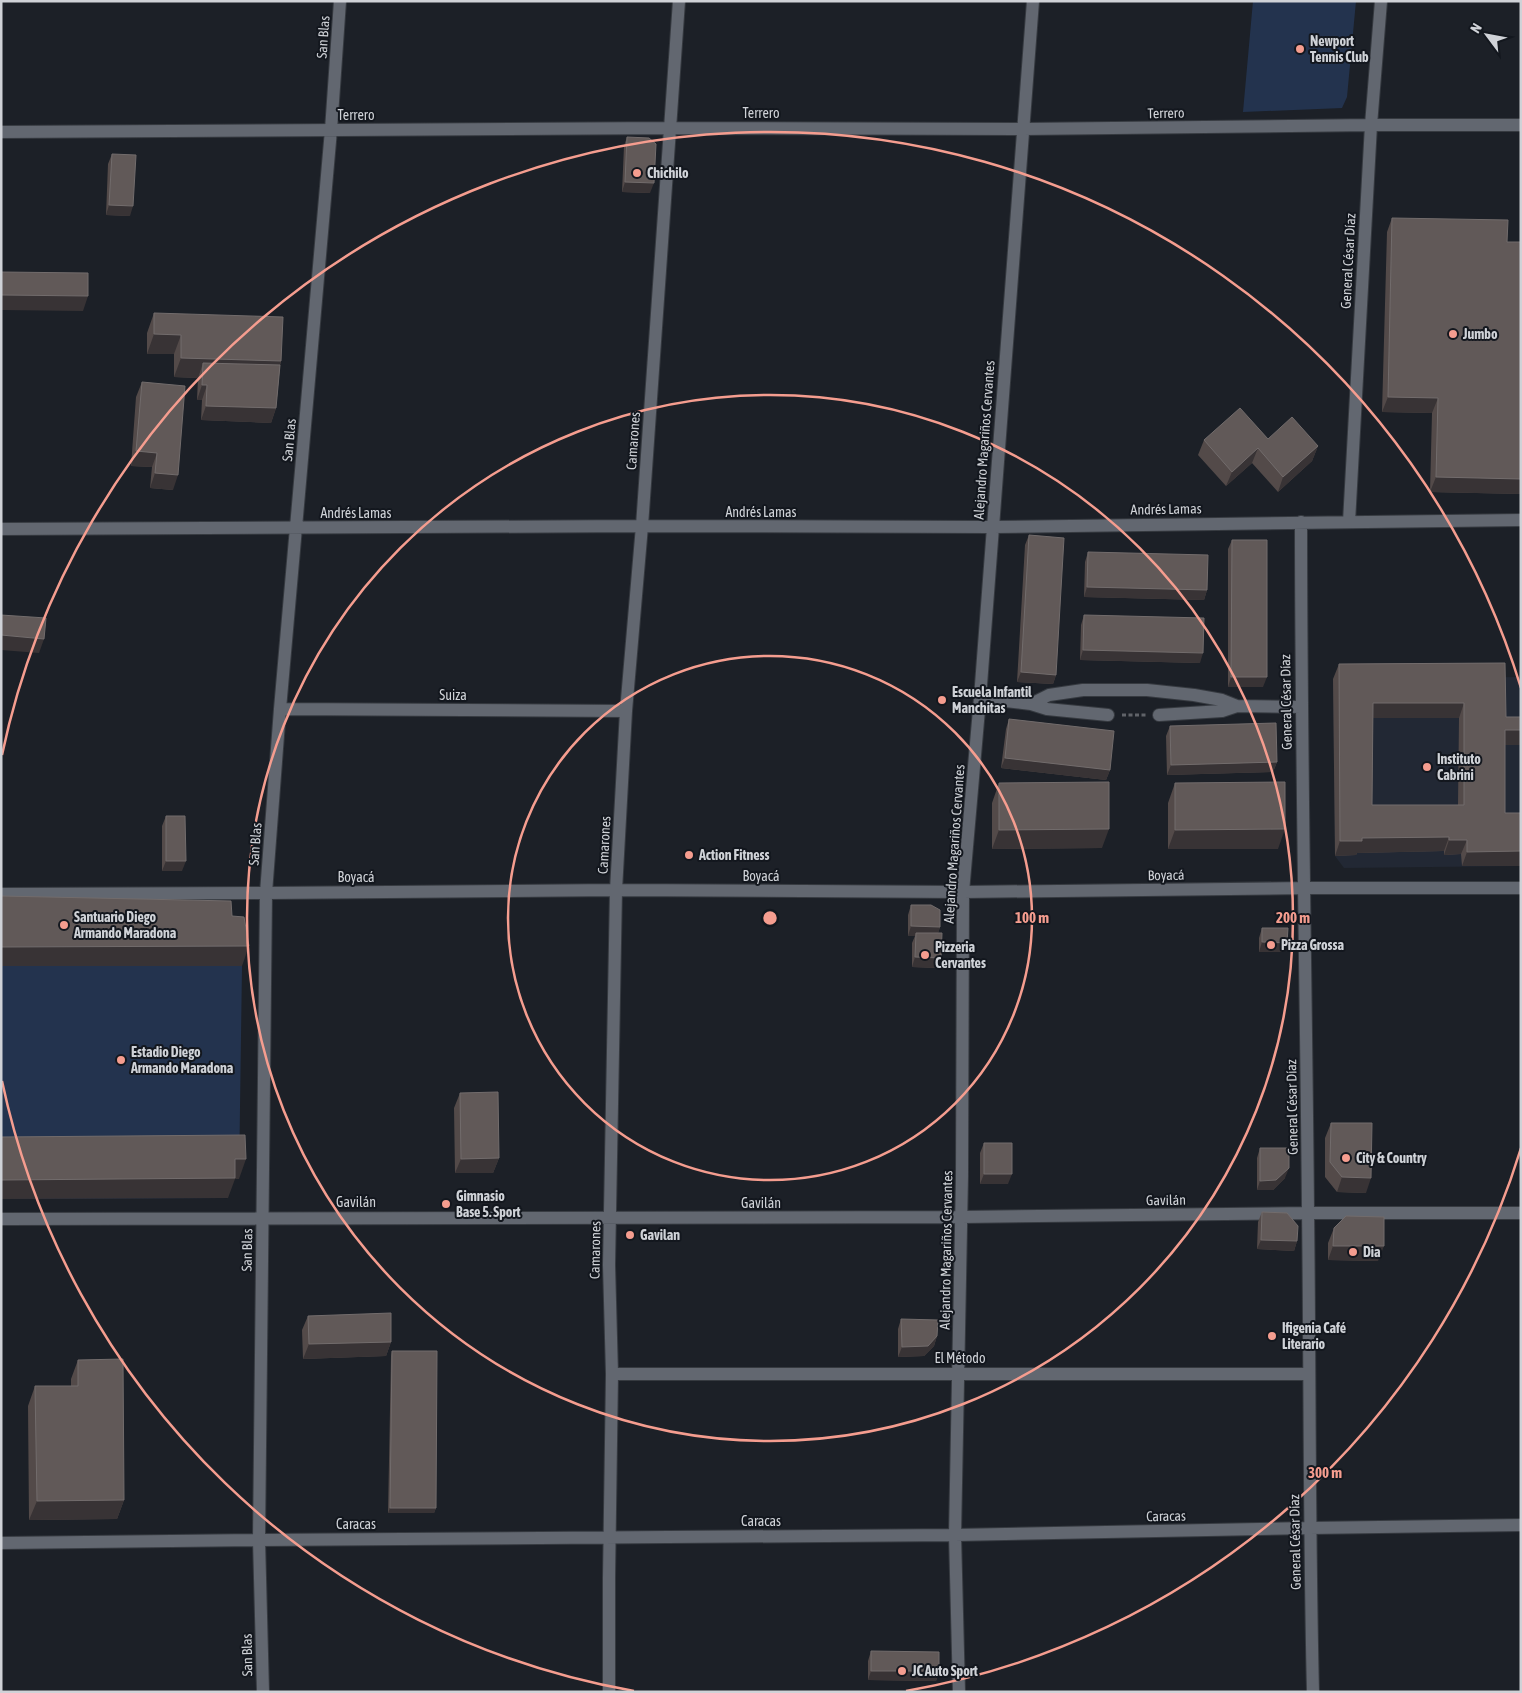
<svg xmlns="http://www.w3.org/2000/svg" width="1522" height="1693" viewBox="0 0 1522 1693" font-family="'Asap Condensed',sans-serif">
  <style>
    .built { fill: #222834 }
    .pitch { fill: #23334e }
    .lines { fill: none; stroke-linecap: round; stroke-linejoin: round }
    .minor-casing { stroke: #363a40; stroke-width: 14 }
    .path { stroke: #606369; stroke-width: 3; stroke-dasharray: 4 2.5; stroke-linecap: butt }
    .minor { stroke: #626770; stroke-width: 12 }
    .wall { fill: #534a49; fill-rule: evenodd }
    .shaded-wall { fill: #383335 }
    .building { fill: #615958; stroke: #726c6c; fill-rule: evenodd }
    .ring { fill: none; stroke: #f59d8f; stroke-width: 2.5 }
    .poi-dot { fill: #f59d8f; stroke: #13171e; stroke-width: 2 }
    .labels { text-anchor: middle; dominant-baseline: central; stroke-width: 4; stroke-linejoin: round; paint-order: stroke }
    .street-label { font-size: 14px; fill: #cfd2d7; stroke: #13171e }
    .poi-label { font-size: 14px; font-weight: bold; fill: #cfd2d7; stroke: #13171e; text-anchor: start }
    .centre { fill: #f59d8f; stroke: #13171e; stroke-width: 2.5 }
    .ring-label { font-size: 15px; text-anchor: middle; font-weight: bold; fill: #f59d8f; stroke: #13171e; stroke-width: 4; stroke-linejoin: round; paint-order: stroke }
  </style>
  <rect width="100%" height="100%" fill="#1c2027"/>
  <path class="built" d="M 1521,677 L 1521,866 L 1344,868 L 1335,856 L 1333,679 Z"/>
  <path class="pitch" d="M 1253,1 L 1356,1 L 1347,97 L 1342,108 L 1243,112 Z
    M 1,916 L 237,936 L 242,966 L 239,1179 L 227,1179 L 228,1198 L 1,1199 Z"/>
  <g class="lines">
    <g class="minor-casing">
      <path id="minor" d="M 1,132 L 669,128 L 1023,129 L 1371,125 L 1521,125
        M 1301,522 C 1301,751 1306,981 1308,1210 C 1310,1370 1309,1531 1313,1692
        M 1349,522 L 1371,125 L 1381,1
        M 1,529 L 642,526 L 992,527 L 1521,520
        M 980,698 L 1031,704 L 1049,695 L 1083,690 L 1147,690 L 1194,695 L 1222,700 L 1237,706 L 1301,707
        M 1031,704 L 1047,709 L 1108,715
        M 280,709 L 626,711
        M 1159,715 L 1222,711 L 1237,706
        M 1,894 L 266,893 L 616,890 L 963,892 L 1304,888 L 1521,888
        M 1,1219 L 961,1217 L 1308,1213 L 1521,1213
        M 612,1374 L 1308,1374
        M 1,1543 L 259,1540 L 955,1535 L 1309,1528 L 1521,1525
        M 263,1692 L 259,1540 L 266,893 L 280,709 L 331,130 L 340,1
        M 609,1692 L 609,1578 L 612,1374 L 609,1265 L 616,890 L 626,711 L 642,526 L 679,1
        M 959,1692 L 955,1535 L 962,1176 L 963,892 L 980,698 L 1033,1"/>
    </g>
    <path class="path" d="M 1122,715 L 1146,715"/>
    <use href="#minor" class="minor"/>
  </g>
  <path class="wall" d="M 627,137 L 650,193 L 622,192 L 624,146 Z
    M 112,154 L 130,216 L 106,215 L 108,164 Z
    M 1392,218 L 1507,242 L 1521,242 L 1521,494 L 1430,492 L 1432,413 L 1382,412 L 1387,232 Z
    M 154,313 L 281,361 L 280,366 L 276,408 L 271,423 L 201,420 L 202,400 L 197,400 L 198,378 L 174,377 L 174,354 L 147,354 L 147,333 Z
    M 142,382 L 173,490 L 150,488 L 152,467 L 131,466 L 136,397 Z
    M 1268,439 L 1318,446 L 1312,461 L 1278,492 L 1252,463 L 1226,486 L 1198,455 L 1204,440 Z
    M 1029,535 L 1056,675 L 1053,684 L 1017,682 L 1025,545 Z
    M 1232,540 L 1263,687 L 1228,687 L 1228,549 Z
    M 1088,552 L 1207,590 L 1204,600 L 1084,597 L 1085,562 Z
    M 1084,615 L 1200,663 L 1080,660 L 1081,625 Z
    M 1505,663 L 1505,813 L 1521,813 L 1521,866 L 1462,866 L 1461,854 L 1444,855 L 1444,851 L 1357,853 L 1356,855 L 1335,856 L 1333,679 L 1339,664 ZM 1373,718 L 1459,718 L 1458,805 L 1372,805 Z
    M 1009,719 L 1110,770 L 1106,780 L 1001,768 L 1006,729 Z
    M 1170,726 L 1277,762 L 1273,772 L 1167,775 L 1166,736 Z
    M 999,783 L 1102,848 L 992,849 L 992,803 Z
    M 1175,783 L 1278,849 L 1168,849 L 1168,803 Z
    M 166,816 L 182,871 L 162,871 L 162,826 Z
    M 911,905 L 940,927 L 938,933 L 938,968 L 912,967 L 912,943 L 915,936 L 908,936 L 908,915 Z
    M 1262,928 L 1287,943 L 1284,952 L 1259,952 L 1259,938 Z
    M 460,1093 L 499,1158 L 493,1173 L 455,1173 L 454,1108 Z
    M 1331,1123 L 1366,1193 L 1337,1192 L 1325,1177 L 1325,1138 Z
    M 984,1143 L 1008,1184 L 980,1184 L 980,1153 Z
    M 1260,1148 L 1285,1178 L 1273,1190 L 1257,1190 L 1257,1158 Z
    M 1262,1212 L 1297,1241 L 1294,1251 L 1257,1249 L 1258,1222 Z
    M 1334,1228 L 1378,1261 L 1328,1260 L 1328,1243 Z
    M 308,1316 L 391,1342 L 386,1356 L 303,1359 L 302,1330 Z
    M 901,1319 L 937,1336 L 934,1346 L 924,1356 L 898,1357 L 898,1329 Z
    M 392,1351 L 436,1508 L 434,1513 L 388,1513 L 391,1356 Z
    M 78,1360 L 124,1500 L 117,1519 L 29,1520 L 28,1406 L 35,1386 L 71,1386 L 71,1379 Z
    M 871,1651 L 939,1671 L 936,1681 L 868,1680 L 868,1661 Z"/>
  <path class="shaded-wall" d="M 625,182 L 654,183 L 650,193 L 622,192 Z
    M 109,205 L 133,206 L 130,216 L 106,215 Z
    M 1,295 L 88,296 L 83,311 L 1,310 Z
    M 154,334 L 181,335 L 174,354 L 147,354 Z
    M 181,358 L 281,361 L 274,380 L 203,363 L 198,378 L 174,377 Z
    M 202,385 L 207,385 L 202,400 L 197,400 Z
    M 1388,397 L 1438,398 L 1432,413 L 1382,412 Z
    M 206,406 L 276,408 L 271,423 L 201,420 Z
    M 1318,446 L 1312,461 L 1278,492 L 1283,477 Z
    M 1258,448 L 1252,463 L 1226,486 L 1232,472 Z
    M 136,451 L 157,453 L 152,467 L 131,466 Z
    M 155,473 L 178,475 L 173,490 L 150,488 Z
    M 1436,477 L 1521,479 L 1521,494 L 1430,492 Z
    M 1087,587 L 1207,590 L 1204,600 L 1084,597 Z
    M 1,635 L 44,639 L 39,653 L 1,650 Z
    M 1083,650 L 1203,653 L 1200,663 L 1080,660 Z
    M 1021,672 L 1056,675 L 1053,684 L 1017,682 Z
    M 1231,677 L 1267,677 L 1263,687 L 1228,687 Z
    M 1373,703 L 1464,703 L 1459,718 L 1368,718 Z
    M 1505,730 L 1521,730 L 1521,745 L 1499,745 Z
    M 1005,758 L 1110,770 L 1106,780 L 1001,768 Z
    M 1277,762 L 1273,772 L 1167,775 L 1171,765 Z
    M 1109,829 L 1102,848 L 992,849 L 999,830 Z
    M 1285,829 L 1278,849 L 1168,849 L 1175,830 Z
    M 1449,837 L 1444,851 L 1357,853 L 1356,855 L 1335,856 L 1340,841 L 1362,838 Z
    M 1449,840 L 1467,840 L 1461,854 L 1444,855 Z
    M 1521,851 L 1521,866 L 1462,866 L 1467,852 Z
    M 166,861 L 186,861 L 182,871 L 162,871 Z
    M 911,926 L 940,927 L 937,937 L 916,933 L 915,936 L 908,936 Z
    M 1262,942 L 1287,943 L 1284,952 L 1259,952 Z
    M 249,946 L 242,966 L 1,966 L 1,947 Z
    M 915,957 L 941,958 L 938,968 L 912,967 Z
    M 499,1158 L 493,1173 L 455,1173 L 461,1159 Z
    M 235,1159 L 246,1159 L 239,1179 L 235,1179 L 228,1198 L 1,1199 L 1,1180 Z
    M 1289,1168 L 1285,1178 L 1273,1190 L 1257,1190 L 1260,1181 Z
    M 984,1174 L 1012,1174 L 1008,1184 L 980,1184 Z
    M 1342,1177 L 1371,1178 L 1366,1193 L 1337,1192 Z
    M 1261,1240 L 1297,1241 L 1294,1251 L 1257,1249 Z
    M 1333,1246 L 1384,1246 L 1378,1261 L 1328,1260 Z
    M 937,1336 L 934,1346 L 924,1356 L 898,1357 L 902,1347 Z
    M 391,1342 L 386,1356 L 303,1359 L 309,1344 Z
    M 124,1500 L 117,1519 L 29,1520 L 37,1501 Z
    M 390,1508 L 436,1508 L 434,1513 L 388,1513 Z
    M 871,1671 L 939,1671 L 936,1681 L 868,1680 Z"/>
  <path class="building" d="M 627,137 L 649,138 L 656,144 L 654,183 L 625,182 Z
    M 112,154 L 136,155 L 133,206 L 109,205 Z
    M 1392,218 L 1508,220 L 1507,242 L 1521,242 L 1521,479 L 1436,477 L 1438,398 L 1388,397 Z
    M 1,272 L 88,273 L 88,296 L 1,295 Z
    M 154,313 L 283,317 L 281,361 L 181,358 L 181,335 L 154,334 Z
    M 203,363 L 280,365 L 276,408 L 206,406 L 207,385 L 202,385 Z
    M 142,382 L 185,386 L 178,475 L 155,473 L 157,453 L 136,451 Z
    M 1240,408 L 1268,439 L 1292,417 L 1318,446 L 1283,477 L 1258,448 L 1232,472 L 1204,440 Z
    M 1029,535 L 1064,538 L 1056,675 L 1021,672 Z
    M 1232,540 L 1267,540 L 1267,677 L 1231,677 Z
    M 1088,552 L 1208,555 L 1207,590 L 1087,587 Z
    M 1,615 L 46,618 L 44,639 L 1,635 Z
    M 1084,615 L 1204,618 L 1203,653 L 1083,650 Z
    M 1505,663 L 1506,717 L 1521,717 L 1521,730 L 1505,730 L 1505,813 L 1521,813 L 1521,851 L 1467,852 L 1467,840 L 1449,840 L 1449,837 L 1362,838 L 1362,841 L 1340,841 L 1339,664 ZM 1373,703 L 1464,703 L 1464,805 L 1372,805 Z
    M 1009,719 L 1114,731 L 1110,770 L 1005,758 Z
    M 1276,723 L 1277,762 L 1171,765 L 1170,726 Z
    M 1109,782 L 1109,829 L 999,830 L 999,783 Z
    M 1285,782 L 1285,829 L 1175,830 L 1175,783 Z
    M 166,816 L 185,816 L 186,861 L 166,861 Z
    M 1,896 L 231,901 L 232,916 L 244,917 L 249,946 L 1,947 Z
    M 911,905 L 931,905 L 940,910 L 940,927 L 911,926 Z
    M 1262,928 L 1288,928 L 1287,943 L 1262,942 Z
    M 916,933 L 942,933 L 941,958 L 915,957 Z
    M 498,1092 L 499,1158 L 461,1159 L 460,1093 Z
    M 1331,1123 L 1372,1123 L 1371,1178 L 1342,1177 L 1330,1162 Z
    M 245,1135 L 246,1159 L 235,1159 L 235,1178 L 1,1180 L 1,1137 Z
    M 984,1143 L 1012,1143 L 1012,1174 L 984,1174 Z
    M 1260,1148 L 1289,1148 L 1289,1168 L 1276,1180 L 1260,1181 Z
    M 1262,1212 L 1287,1213 L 1298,1226 L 1297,1241 L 1261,1240 Z
    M 1346,1216 L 1384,1217 L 1384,1246 L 1333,1246 L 1334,1228 Z
    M 391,1313 L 391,1342 L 309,1344 L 308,1316 Z
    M 901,1319 L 938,1320 L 937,1336 L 928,1346 L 902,1347 Z
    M 392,1351 L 437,1351 L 436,1508 L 390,1508 Z
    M 123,1359 L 124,1500 L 37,1501 L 35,1386 L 78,1386 L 78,1360 Z
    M 871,1651 L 939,1652 L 939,1671 L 871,1671 Z"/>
  <g class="ring">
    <circle cx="770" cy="918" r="262"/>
    <circle cx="770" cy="918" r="523"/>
    <path d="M1521 1148A785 785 0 0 1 906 1691M634 1691A785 785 0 0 1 2 1081M2 755A785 785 0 0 1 1521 688"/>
  </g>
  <g class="poi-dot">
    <circle cx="1300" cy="49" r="5"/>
    <circle cx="637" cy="173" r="5"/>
    <circle cx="1453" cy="334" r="5"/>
    <circle cx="942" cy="700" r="5"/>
    <circle cx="1427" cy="767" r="5"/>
    <circle cx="689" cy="855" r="5"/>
    <circle cx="64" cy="925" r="5"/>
    <circle cx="1271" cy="945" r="5"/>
    <circle cx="925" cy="955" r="5"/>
    <circle cx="121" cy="1060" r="5"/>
    <circle cx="1346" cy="1158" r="5"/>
    <circle cx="446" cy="1204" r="5"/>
    <circle cx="630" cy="1235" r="5"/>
    <circle cx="1353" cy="1252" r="5"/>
    <circle cx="1272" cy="1336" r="5"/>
    <circle cx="902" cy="1671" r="5"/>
  </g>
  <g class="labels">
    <g class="street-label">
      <text transform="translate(323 37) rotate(-86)">San Blas</text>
      <text x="761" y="113">Terrero</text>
      <text transform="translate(1166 113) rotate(-1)">Terrero</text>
      <text x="356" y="115">Terrero</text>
      <text transform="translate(1348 261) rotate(-87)">General César Díaz</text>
      <text transform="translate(289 440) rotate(-85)">San Blas</text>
      <text transform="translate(984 440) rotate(-86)">Alejandro Magariños Cervantes</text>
      <text transform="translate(633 441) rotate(-86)">Camarones</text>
      <text transform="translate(1166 509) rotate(-1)">Andrés Lamas</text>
      <text x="761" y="512">Andrés Lamas</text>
      <text x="356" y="513">Andrés Lamas</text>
      <text x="453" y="695">Suiza</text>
      <text transform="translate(1286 702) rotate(-91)">General César Díaz</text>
      <text transform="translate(255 844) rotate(-86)">San Blas</text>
      <text transform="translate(954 844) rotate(-86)">Alejandro Magariños Cervantes</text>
      <text transform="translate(604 845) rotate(-87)">Camarones</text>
      <text transform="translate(1166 875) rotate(-1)">Boyacá</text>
      <text x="761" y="876">Boyacá</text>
      <text x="356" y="877">Boyacá</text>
      <text transform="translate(1292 1107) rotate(-91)">General César Díaz</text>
      <text transform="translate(1166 1200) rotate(-1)">Gavilán</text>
      <text x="356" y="1202">Gavilán</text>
      <text x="761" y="1203">Gavilán</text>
      <text transform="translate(247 1250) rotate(-89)">San Blas</text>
      <text transform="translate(595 1250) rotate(-89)">Camarones</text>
      <text transform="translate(946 1250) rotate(-89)">Alejandro Magariños Cervantes</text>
      <text x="960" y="1358">El Método</text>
      <text transform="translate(1166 1516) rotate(-1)">Caracas</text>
      <text x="761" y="1521">Caracas</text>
      <text x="356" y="1524">Caracas</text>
      <text transform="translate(1295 1542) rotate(-91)">General César Díaz</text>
      <text transform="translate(247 1655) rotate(-91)">San Blas</text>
    </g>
    <g class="poi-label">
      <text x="1310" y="41">Newport<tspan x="1310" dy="16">Tennis Club</tspan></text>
      <text x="647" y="173">Chichilo</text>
      <text x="1463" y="334">Jumbo</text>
      <text x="952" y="692">Escuela Infantil<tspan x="952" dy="16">Manchitas</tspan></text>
      <text x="1437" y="759">Instituto<tspan x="1437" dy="16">Cabrini</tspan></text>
      <text x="699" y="855">Action Fitness</text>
      <text x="74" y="917">Santuario Diego<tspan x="74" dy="16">Armando Maradona</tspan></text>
      <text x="1281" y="945">Pizza Grossa</text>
      <text x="935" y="947">Pizzeria<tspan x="935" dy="16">Cervantes</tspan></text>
      <text x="131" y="1052">Estadio Diego<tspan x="131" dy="16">Armando Maradona</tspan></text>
      <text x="1356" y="1158">City &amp; Country</text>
      <text x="456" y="1196">Gimnasio<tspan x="456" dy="16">Base 5. Sport</tspan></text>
      <text x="640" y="1235">Gavilan</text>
      <text x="1363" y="1252">Dia</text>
      <text x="1282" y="1328">Ifigenia Café<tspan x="1282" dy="16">Literario</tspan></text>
      <text x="912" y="1671">JC Auto Sport</text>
    </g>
  </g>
  <circle cx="770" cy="918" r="8" class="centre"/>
  <g class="ring-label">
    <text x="1032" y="923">100 m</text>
    <text x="1293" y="923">200 m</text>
    <text x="1325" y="1478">300 m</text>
  </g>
  <rect width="1522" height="1693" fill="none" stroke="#cfd2d7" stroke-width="5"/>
  <g transform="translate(1487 35) rotate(302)" stroke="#13171e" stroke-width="4" paint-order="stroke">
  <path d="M0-4L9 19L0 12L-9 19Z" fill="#cfd2d7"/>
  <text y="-8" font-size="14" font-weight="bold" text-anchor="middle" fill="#cfd2d7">N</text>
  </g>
</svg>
